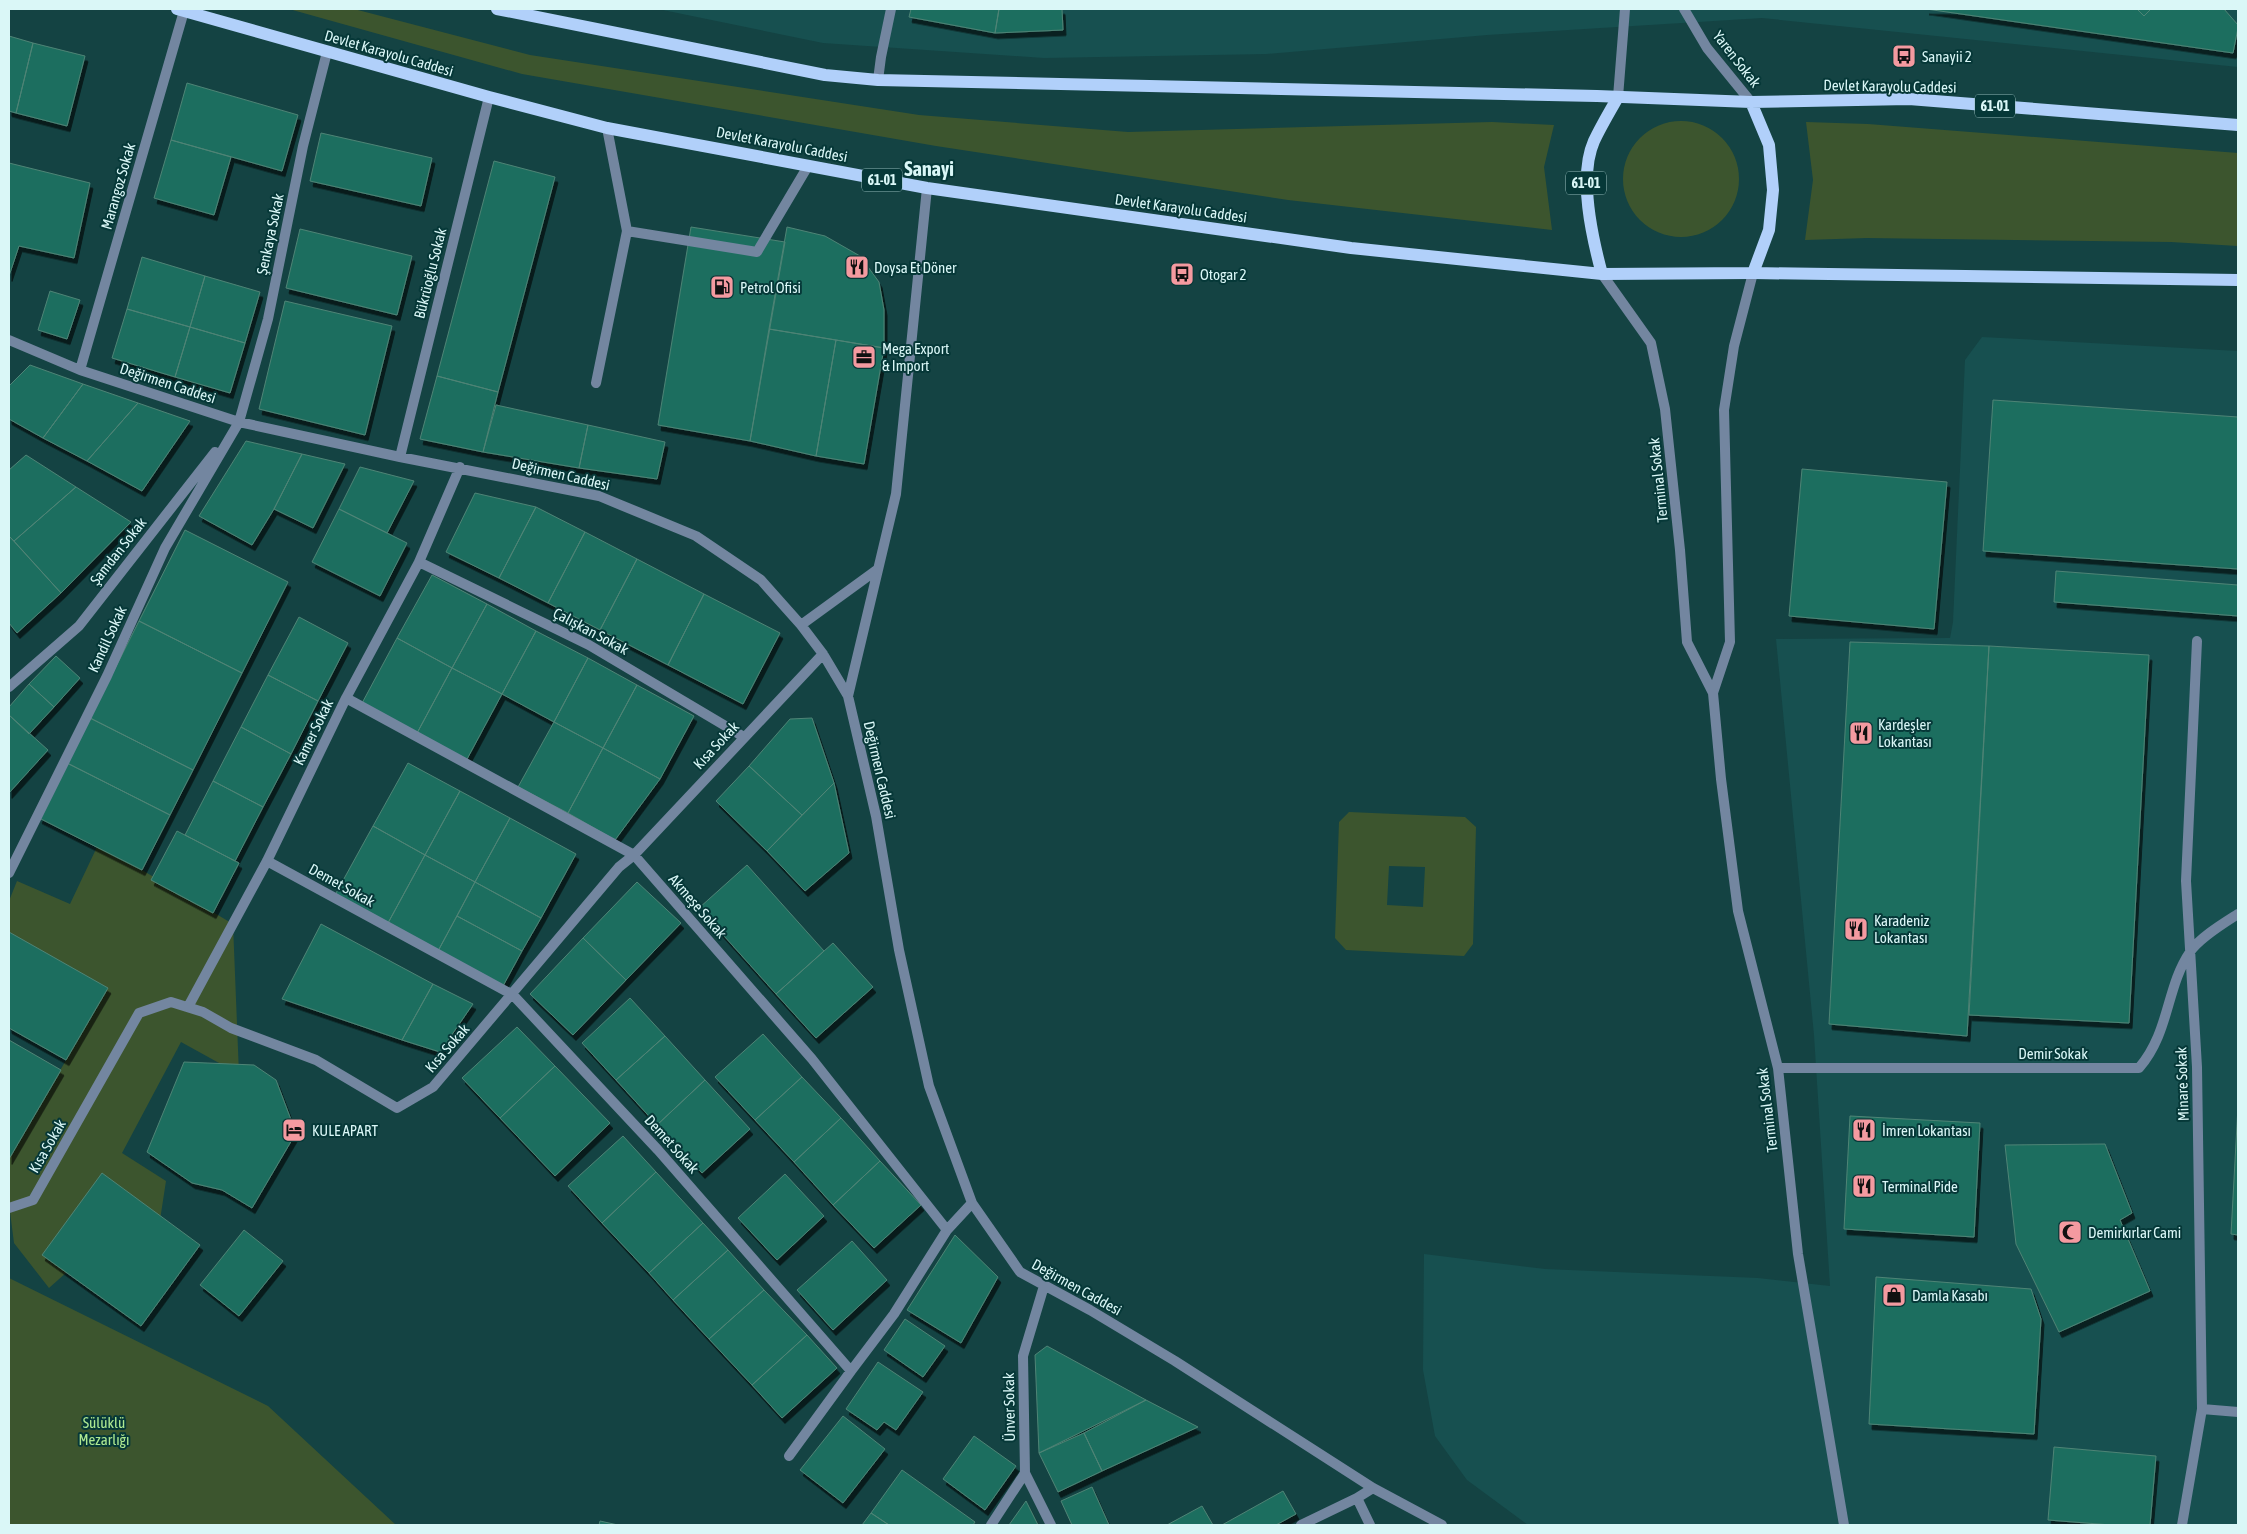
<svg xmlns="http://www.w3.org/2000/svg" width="2247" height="1534" viewBox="0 0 2247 1534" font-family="'Asap Condensed',sans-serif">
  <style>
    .built { fill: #175050 }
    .green { fill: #3c552e; fill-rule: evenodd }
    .building { fill: #1f6e5e; stroke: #4e8476; filter: url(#shadow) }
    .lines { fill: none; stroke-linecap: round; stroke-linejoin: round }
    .service { stroke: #7386a0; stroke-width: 10 }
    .minor { stroke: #7386a0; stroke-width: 10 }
    .primary { stroke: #b1d0fa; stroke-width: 12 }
    .labels { text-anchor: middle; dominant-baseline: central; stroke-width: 4; stroke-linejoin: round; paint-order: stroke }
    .shield { fill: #063838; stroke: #9abebe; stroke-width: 1 }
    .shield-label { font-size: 14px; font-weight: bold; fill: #daf7f7 }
    .street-label { font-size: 15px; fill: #daf7f7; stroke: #063838 }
    .poi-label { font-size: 15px; fill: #daf7f7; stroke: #063838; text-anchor: start }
    .park-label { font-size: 15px; fill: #afe991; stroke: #063838 }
    .district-label { font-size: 20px; font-weight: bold; fill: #daf7f7; stroke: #063838 }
  </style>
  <defs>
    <filter id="shadow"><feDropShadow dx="3" dy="5.5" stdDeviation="0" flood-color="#0009"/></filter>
  </defs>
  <rect width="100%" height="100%" fill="#144343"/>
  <path class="built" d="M 658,9 L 2238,9 L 2238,67 L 1762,18 L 1487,35 L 1266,54 L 1044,58 L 823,43 Z
    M 1982,337 L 2238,351 L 2238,1525 L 1528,1525 L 1467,1480 L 1435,1436 L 1423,1370 L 1424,1254 L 1545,1269 L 1758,1278 L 1830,1286 L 1814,1035 L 1776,639 L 1950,638 L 1953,622 L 1965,360 Z"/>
  <path class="green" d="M 289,9 L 354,9 L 530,55 L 919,115 L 1128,132 L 1492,122 L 1554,125 L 1544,167 L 1552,230 L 1288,200 L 936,146 L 522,74 Z
    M1623 179a58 58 0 1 1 116 0a58 58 0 1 1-116 0Z
    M 1806,122 L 1868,124 L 2238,153 L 2238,246 L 2171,242 L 1867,238 L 1805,240 L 1813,180 Z
    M 1349,812 L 1465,817 L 1476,827 L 1473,944 L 1464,956 L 1346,950 L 1335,938 L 1339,822 ZM 1389,866 L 1425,867 L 1423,907 L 1387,905 Z
    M 97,847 L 142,870 L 233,924 L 239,1074 L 181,1042 L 122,1153 L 166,1181 L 158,1233 L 67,1272 L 49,1288 L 14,1243 L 9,1204 L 9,1159 L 107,989 L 9,932 L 9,901 L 17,881 L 70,904 Z
    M 9,1278 L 268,1406 L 396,1525 L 9,1525 Z"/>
  <path class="building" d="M 911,9 L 999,9 L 995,33 L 909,17 Z
    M 999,9 L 1062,9 L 1063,30 L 995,33 Z
    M 1926,9 L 2137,9 L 2144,16 L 2151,9 L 2224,9 L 2238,25 L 2238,28 L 2233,53 Z
    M 2137,9 L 2151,9 L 2144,16 Z
    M 9,36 L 33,43 L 16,113 L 9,111 Z
    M 33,43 L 85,56 L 67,126 L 16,113 Z
    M 187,83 L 298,115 L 282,171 L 171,140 Z
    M 321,133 L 432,158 L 421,206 L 310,181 Z
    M 171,140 L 231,157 L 214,215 L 154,198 Z
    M 494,161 L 555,177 L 498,392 L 437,376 Z
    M 9,163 L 90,183 L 74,258 L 19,246 L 9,276 Z
    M 691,227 L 785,242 L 750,441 L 658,425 Z
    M 787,227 L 825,236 L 860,256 L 879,282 L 884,310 L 884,348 L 769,329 Z
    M 300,229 L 412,256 L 397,315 L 286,288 Z
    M 142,257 L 205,276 L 190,327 L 127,309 Z
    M 205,276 L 260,292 L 245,343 L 190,327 Z
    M 50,291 L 80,300 L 67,339 L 38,330 Z
    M 285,301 L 392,326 L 365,435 L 259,409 Z
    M 127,309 L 190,327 L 175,377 L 112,358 Z
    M 190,327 L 245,343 L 230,393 L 175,377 Z
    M 769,329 L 836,340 L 816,456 L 750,441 Z
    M 836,340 L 884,348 L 864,464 L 816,456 Z
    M 30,365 L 83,384 L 43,438 L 9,419 L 9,386 Z
    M 437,376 L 498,392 L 483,452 L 420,439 Z
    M 83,384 L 138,403 L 87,461 L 43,438 Z
    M 1993,400 L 2238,417 L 2238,569 L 1983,551 Z
    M 138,403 L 190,421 L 142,491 L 87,461 Z
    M 496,405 L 588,425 L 579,468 L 483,452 Z
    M 588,425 L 665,442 L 657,479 L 579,468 Z
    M 246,441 L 302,454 L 274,509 L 252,545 L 199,516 Z
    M 302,454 L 345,464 L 313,528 L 274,509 Z
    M 26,455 L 76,487 L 14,541 L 9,536 L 9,470 Z
    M 360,467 L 414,481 L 387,533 L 339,509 Z
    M 1802,469 L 1947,482 L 1934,629 L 1789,616 Z
    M 76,487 L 131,522 L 61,593 L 14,541 Z
    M 475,493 L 536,507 L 499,578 L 446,552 Z
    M 536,507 L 585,532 L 548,603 L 499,578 Z
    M 339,509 L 407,543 L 380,596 L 312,562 Z
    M 185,530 L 288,582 L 242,673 L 139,621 Z
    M 585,532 L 637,559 L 600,630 L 548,603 Z
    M 9,536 L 61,593 L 17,633 L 9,623 Z
    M 637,559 L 704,594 L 668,665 L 600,630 Z
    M 2056,571 L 2238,585 L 2238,616 L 2054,602 Z
    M 432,575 L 487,604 L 452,668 L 397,638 Z
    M 704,594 L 780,633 L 743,704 L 668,665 Z
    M 487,604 L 536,631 L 502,694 L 452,668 Z
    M 299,617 L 348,643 L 318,701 L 268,675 Z
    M 139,621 L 242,673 L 193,770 L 90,718 Z
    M 536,631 L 588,658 L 554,722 L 502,694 Z
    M 397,638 L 452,668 L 416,735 L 361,705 Z
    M 1850,642 L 1989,646 L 1967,1036 L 1829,1024 Z
    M 1989,646 L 2149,655 L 2129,1023 L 1969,1015 Z
    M 56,656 L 80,678 L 54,707 L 29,684 Z
    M 588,658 L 637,685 L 603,748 L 554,722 Z
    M 452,668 L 502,694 L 466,761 L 416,735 Z
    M 268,675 L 318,701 L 291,754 L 241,727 Z
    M 29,684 L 54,707 L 29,734 L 9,715 L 9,707 Z
    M 637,685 L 694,716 L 660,779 L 603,748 Z
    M 9,715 L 48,750 L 9,793 Z
    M 90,718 L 193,770 L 170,815 L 67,763 Z
    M 812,718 L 834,783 L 802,815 L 749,766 L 790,719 Z
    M 554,722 L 603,748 L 568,813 L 518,787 Z
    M 241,727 L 291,754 L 263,807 L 213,781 Z
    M 603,748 L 660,779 L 615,840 L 568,813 Z
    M 67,763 L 170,815 L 142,870 L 39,818 Z
    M 408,763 L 460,791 L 425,855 L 373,826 Z
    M 749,766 L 802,815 L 767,851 L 716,801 Z
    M 213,781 L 263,807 L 235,861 L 185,835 Z
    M 834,783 L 849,853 L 805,891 L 767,851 Z
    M 460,791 L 510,818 L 475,882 L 425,855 Z
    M 510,818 L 576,854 L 541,918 L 475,882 Z
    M 373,826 L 425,855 L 388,923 L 335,895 Z
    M 177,831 L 239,863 L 213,913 L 151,880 Z
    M 425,855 L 475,882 L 438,951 L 388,923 Z
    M 747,865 L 824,951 L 776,994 L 699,908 Z
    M 475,882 L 541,918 L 522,951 L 457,916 Z
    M 637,882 L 681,923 L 626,980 L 583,938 Z
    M 457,916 L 522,951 L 503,986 L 438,951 Z
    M 321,924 L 433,984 L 402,1040 L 282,999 Z
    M 9,932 L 108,988 L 66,1060 L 9,1028 Z
    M 583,938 L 626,980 L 573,1035 L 530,994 Z
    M 833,943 L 873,987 L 816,1038 L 776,994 Z
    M 433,984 L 473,1004 L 440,1052 L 402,1040 Z
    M 630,998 L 665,1036 L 616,1080 L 582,1043 Z
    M 517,1027 L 555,1066 L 500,1118 L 462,1078 Z
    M 763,1034 L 802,1077 L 755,1120 L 715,1077 Z
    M 665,1036 L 705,1080 L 657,1125 L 616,1080 Z
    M 9,1040 L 61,1070 L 9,1159 Z
    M 184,1062 L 254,1065 L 276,1080 L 296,1133 L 252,1208 L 222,1190 L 192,1183 L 147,1152 Z
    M 555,1066 L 610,1123 L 555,1176 L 500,1118 Z
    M 802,1077 L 841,1118 L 794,1162 L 755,1120 Z
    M 705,1080 L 750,1129 L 702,1173 L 657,1125 Z
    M 2238,1106 L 2238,1235 L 2231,1234 Z
    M 1850,1116 L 1980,1123 L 1974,1237 L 1844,1229 Z
    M 841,1118 L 880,1161 L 833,1205 L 794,1162 Z
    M 623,1136 L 656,1172 L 602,1223 L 568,1186 Z
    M 2105,1144 L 2132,1213 L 2120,1220 L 2150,1291 L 2059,1332 L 2016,1244 L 2005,1145 Z
    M 880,1161 L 921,1205 L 874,1248 L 833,1205 Z
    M 656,1172 L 703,1223 L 649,1273 L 602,1223 Z
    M 102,1173 L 200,1245 L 141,1326 L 42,1255 Z
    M 785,1174 L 824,1216 L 777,1260 L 738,1218 Z
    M 703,1223 L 728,1250 L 673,1300 L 649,1273 Z
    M 244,1230 L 283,1261 L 239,1316 L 200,1285 Z
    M 955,1235 L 998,1277 L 961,1343 L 907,1310 Z
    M 852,1241 L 887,1280 L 833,1330 L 797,1290 Z
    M 728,1250 L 764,1290 L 709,1339 L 673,1300 Z
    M 1876,1277 L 2031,1289 L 2041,1319 L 2034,1434 L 1869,1424 Z
    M 764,1290 L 807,1335 L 752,1385 L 709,1339 Z
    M 905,1319 L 945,1346 L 923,1377 L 884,1350 Z
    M 807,1335 L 837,1368 L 782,1418 L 752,1385 Z
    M 1047,1346 L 1146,1400 L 1039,1453 L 1035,1355 Z
    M 878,1362 L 923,1392 L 896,1430 L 884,1422 L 877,1430 L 846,1409 Z
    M 1146,1400 L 1198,1427 L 1102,1471 L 1084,1433 Z
    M 843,1416 L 885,1449 L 843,1503 L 800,1470 Z
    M 1084,1433 L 1102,1471 L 1058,1492 L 1039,1453 Z
    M 974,1436 L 1016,1466 L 985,1510 L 943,1479 Z
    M 2054,1447 L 2156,1456 L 2150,1525 L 2111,1525 L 2048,1520 Z
    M 902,1470 L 975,1522 L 973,1525 L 889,1525 L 871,1513 Z
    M 1092,1487 L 1109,1525 L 1072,1525 L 1061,1501 Z
    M 1283,1491 L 1296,1514 L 1276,1525 L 1222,1525 Z
    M 1026,1501 L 1038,1525 L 1009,1525 Z
    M 1202,1506 L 1213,1525 L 1167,1525 Z
    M 871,1513 L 889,1525 L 862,1525 Z
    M 600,1521 L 618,1525 L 599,1525 Z"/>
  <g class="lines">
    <path class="service" d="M 607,128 L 627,231 L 757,252 L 808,166
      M 596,383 L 627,231"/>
    <path class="minor" d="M 1684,9 L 1707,48 L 1751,102
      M 878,80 L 881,57 L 891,9
      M 1618,97 L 1625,9
      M 1602,274 L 1651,343 L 1665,409 L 1680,550 L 1687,642 L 1713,693 L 1721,779 L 1738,911 L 1778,1068 L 1798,1254 L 1844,1525
      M 9,340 L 80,370 L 239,422 L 400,457 L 599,496 L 696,536 L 761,580 L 801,625 L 823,654 L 848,696 L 876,816 L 899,950 L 929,1086 L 972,1203 L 1020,1272 L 1090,1310 L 1175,1361 L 1373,1488 L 1442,1525
      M 80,370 L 184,11
      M 400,457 L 489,97
      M 419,562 L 589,645 L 744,737
      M 801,625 L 878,569
      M 9,687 L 79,626 L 215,452
      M 1713,693 L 1730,642 L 1724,410 L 1734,346 L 1753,273
      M 848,696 L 896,494 L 927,188
      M 346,698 L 634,855 L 812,1059 L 947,1230
      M 267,861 L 513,995 L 658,1150 L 851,1371 L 894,1314 L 947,1230 L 972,1203
      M 9,873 L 107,676 L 165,548 L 239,422 L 268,319 L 303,146 L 327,52
      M 188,1007 L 267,861 L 346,698 L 419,562 L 460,467
      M 1778,1068 L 2139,1068 C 2170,1032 2166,987 2190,952 C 2199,938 2224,923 2238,914
      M 9,1208 L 33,1200 L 139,1013 L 171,1002 L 203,1012 L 231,1028 L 316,1060 L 397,1108 L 433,1087 L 619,867 L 634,855 L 823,654
      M 1044,1286 L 1023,1356 L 1025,1473 L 1051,1525
      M 2202,1409 L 2238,1412
      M 789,1456 L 851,1371
      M 991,1525 L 1025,1473
      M 1301,1525 L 1357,1498
      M 1370,1525 L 1357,1498 L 1373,1488
      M 2182,1525 L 2202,1409 L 2197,1067 L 2186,881 L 2197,641"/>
    <path class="primary" d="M 177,9 L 489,97 L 607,128 L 927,188 L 1351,248 L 1602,274 L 1753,273 L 2238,280
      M 497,9 L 825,75 L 878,80 L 1597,96 L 1751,102 L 1909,99 L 2238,125
      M 1751,102 L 1769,145 L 1773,190 L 1769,230 L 1753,273
      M 1602,274 C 1592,237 1578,177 1594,141 C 1601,126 1610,111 1618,97"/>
  </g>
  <defs>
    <g id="bus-square" transform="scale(1.25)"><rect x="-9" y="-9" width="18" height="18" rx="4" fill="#f49aa0" stroke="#063838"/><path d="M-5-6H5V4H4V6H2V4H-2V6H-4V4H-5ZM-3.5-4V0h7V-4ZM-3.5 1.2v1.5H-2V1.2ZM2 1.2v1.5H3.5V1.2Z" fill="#111"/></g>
    <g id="restaurant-square" transform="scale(1.25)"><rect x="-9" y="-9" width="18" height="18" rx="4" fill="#f49aa0" stroke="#063838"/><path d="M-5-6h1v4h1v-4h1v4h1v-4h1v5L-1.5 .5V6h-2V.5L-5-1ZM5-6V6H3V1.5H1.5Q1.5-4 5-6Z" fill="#111"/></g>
    <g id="fuel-square" transform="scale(1.25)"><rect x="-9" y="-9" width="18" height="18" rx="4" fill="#f49aa0" stroke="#063838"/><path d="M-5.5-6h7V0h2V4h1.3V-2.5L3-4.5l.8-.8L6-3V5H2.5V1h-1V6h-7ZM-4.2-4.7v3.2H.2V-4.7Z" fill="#111"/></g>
    <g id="office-square" transform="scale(1.25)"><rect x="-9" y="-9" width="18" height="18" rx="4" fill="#f49aa0" stroke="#063838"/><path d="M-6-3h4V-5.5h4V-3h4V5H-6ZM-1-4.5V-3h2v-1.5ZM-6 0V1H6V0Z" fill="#111"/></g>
    <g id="hotel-square" transform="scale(1.25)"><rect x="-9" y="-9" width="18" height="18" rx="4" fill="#f49aa0" stroke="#063838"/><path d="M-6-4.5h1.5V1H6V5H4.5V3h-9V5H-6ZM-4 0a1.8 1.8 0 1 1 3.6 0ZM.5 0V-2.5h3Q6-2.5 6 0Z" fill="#111"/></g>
    <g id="mosque-square" transform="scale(1.25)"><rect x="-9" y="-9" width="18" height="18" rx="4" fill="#f49aa0" stroke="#063838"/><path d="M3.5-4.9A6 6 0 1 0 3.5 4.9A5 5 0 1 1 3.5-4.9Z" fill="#111"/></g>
    <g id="shop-square" transform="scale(1.25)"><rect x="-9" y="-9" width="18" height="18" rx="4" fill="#f49aa0" stroke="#063838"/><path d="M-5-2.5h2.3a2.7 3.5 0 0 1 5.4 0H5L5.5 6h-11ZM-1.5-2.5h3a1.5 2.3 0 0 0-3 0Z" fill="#111"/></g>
  </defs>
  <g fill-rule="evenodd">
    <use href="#bus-square" x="1904" y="56"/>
    <use href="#restaurant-square" x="857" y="267"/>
    <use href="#bus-square" x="1182" y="274"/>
    <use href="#fuel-square" x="722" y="287"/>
    <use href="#office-square" x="864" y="357"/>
    <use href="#restaurant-square" x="1861" y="733"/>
    <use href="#restaurant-square" x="1856" y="929"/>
    <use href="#hotel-square" x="294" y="1130"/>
    <use href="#restaurant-square" x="1864" y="1130"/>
    <use href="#restaurant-square" x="1864" y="1186"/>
    <use href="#mosque-square" x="2070" y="1232"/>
    <use href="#shop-square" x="1894" y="1295"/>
  </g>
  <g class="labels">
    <g class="shield">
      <rect x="1975" y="94.5" width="40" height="23" rx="4"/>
      <rect x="862" y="168.5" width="40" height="23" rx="4"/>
      <rect x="1566" y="171.5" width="40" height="23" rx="4"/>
    </g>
    <g class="shield-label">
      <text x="1995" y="106">61-01</text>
      <text x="882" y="180">61-01</text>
      <text x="1586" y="183">61-01</text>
    </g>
    <g class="street-label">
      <text transform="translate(389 53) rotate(16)">Devlet Karayolu Caddesi</text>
      <text transform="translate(1737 59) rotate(52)">Yaren Sokak</text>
      <text transform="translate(1890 86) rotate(1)">Devlet Karayolu Caddesi</text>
      <text transform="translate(782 144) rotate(11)">Devlet Karayolu Caddesi</text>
      <text transform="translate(118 186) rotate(-74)">Marangoz Sokak</text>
      <text transform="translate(1181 208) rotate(8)">Devlet Karayolu Caddesi</text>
      <text transform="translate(270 234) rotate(-78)">Şenkaya Sokak</text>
      <text transform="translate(430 273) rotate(-76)">Bükrüoğlu Sokak</text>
      <text transform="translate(168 383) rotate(18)">Değirmen Caddesi</text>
      <text transform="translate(561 474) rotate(13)">Değirmen Caddesi</text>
      <text transform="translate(1658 480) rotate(-96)">Terminal Sokak</text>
      <text transform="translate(118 551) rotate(-52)">Şamdan Sokak</text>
      <text transform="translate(591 631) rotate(28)">Çalışkan Sokak</text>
      <text transform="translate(107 639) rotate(-65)">Kandil Sokak</text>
      <text transform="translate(313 732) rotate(-64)">Kamer Sokak</text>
      <text transform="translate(716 745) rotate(-47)">Kısa Sokak</text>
      <text transform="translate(880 770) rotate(77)">Değirmen Caddesi</text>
      <text transform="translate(342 885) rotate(29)">Demet Sokak</text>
      <text transform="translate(698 906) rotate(49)">Akmeşe Sokak</text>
      <text transform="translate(447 1048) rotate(-49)">Kısa Sokak</text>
      <text x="2053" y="1053">Demir Sokak</text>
      <text transform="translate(2182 1084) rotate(-92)">Minare Sokak</text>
      <text transform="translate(1767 1110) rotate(-97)">Terminal Sokak</text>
      <text transform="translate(672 1144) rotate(48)">Demet Sokak</text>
      <text transform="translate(47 1146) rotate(-60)">Kısa Sokak</text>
      <text transform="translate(1077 1287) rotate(29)">Değirmen Caddesi</text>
      <text transform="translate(1009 1407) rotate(-91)">Ünver Sokak</text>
    </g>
    <g class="poi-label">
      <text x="1922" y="56">Sanayii 2</text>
      <text x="874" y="267">Doysa Et Döner</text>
      <text x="1200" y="274">Otogar 2</text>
      <text x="740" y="287">Petrol Ofisi</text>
      <text x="882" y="348">Mega Export<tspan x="882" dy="17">&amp; Import</tspan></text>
      <text x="1878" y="724">Kardeşler<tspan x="1878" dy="17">Lokantası</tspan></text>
      <text x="1874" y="920">Karadeniz<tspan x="1874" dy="17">Lokantası</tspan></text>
      <text x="312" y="1130">KULE APART</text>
      <text x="1882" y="1130">İmren Lokantası</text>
      <text x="1882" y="1186">Terminal Pide</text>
      <text x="2088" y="1232">Demirkırlar Cami</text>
      <text x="1912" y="1295">Damla Kasabı</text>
    </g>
    <g class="park-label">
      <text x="104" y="1422">Sülüklü<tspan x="104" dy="17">Mezarlığı</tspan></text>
    </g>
    <g class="district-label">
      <text x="929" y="168">Sanayi</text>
    </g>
  </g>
  <rect width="2247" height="1534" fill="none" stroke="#daf7f7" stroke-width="20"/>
</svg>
